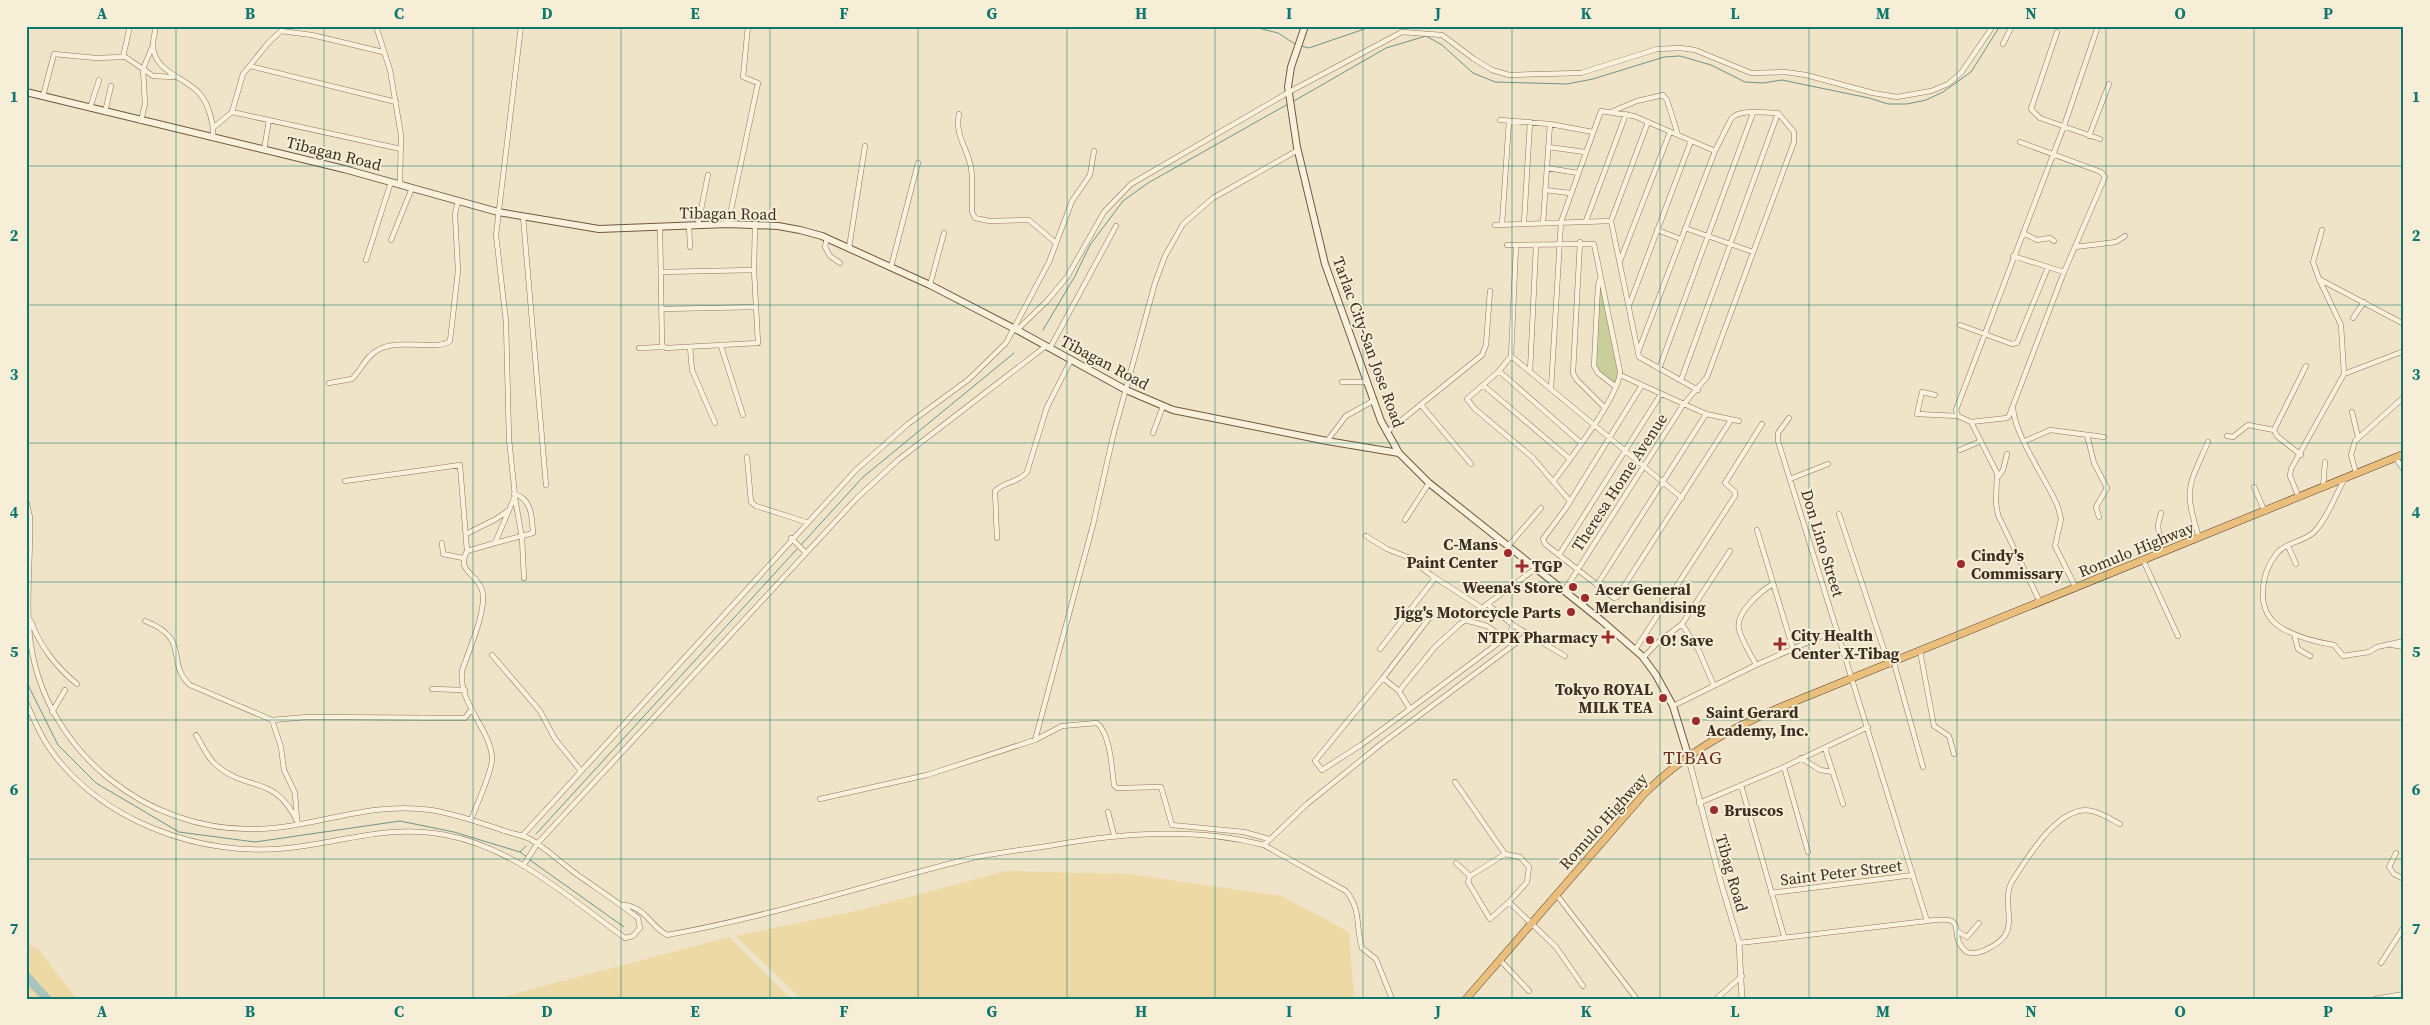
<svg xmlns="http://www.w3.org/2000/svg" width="2430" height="1025" viewBox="0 0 2430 1025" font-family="'Source Serif 4',serif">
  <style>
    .green { fill: #c9cf9b }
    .sand { fill: #ecd9a5 }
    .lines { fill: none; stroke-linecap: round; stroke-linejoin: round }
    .stream { stroke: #6f938a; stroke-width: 1 }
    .river { stroke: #a9c4bc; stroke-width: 9 }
    .minor-casing { stroke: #8d765c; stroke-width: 5.5 }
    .tertiary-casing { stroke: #8d765c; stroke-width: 6 }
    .secondary-casing { stroke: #6f573f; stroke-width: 8 }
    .trunk-casing { stroke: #5b4430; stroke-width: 8 }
    .minor { stroke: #faf1dc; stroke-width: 4.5 }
    .tertiary { stroke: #faf1dc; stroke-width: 5 }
    .secondary { stroke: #faf1dc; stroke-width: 6 }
    .trunk { stroke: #eabe7c; stroke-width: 7 }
    .grid { fill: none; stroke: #0f766e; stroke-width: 1; stroke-opacity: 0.55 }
    .poi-dot { fill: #9e2a2b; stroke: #f7eed8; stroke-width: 2 }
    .labels { text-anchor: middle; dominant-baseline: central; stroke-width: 4; stroke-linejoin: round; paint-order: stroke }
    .street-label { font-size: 16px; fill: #3d2e20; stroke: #f7eed8 }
    .poi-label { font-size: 16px; font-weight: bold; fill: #3d2e20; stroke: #f7eed8; text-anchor: start }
    .quarter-label { font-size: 19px; letter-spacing: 1px; fill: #6b2e1e; stroke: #f7eed8 }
    .neatline { fill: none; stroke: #0f766e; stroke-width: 2 }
    .grid-label { font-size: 16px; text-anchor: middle; font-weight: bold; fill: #0f766e }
  </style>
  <rect width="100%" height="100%" fill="#f0e4c8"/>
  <path class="green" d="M 1600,273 L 1623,375 L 1616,386 L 1594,366 Z"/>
  <path class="sand" d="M 1006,871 L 1130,874 L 1282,896 L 1349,932 L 1354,999 L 801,999 L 736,936 L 860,910 Z
    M 729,937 L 791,999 L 498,999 L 510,995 Z
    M 26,943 L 38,949 L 77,999 L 26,999 Z"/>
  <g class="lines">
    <path class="stream" d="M 1250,26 L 1278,33 L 1295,44
      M 1301,46 L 1309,48 L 1373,26
      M 1294,101 L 1386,48 L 1426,36 L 1442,45 L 1473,73 L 1495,82 L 1567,84 L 1593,79 L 1664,57 L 1680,56 L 1711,65 L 1745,82 L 1763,83 L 1782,80 L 1869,98 L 1888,104 L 1907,104 L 1926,100 L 1943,92 L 1971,72 L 2000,26
      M 1043,330 L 1075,276 L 1090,245 L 1123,201 L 1148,183 L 1288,104
      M 800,546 L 863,477 L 1014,353
      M 26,674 L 29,687 L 58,745 L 96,783 L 179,832 L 255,842 L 400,821 L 454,832 L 520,852 L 527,857
      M 536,834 L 797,549
      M 520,852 L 526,846
      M 530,860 L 624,927"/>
    <path class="river" d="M 26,976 L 47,999"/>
    <g class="minor-casing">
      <path id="minor" d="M 156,26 C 155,32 153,39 153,45 C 153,72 187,78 200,94 C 209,105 214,124 213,138
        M 376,26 L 390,70 L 401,135 L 400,184
        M 2057,32 L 2031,109 L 2040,118 L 2100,139
        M 2003,44 L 2012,26
        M 153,45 L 143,69 L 153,76 L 173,77
        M 124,56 L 143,69 L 145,104 L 141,121
        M 250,66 L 396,102
        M 43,96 L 54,54 L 96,58 L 123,57 L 130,26
        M 90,108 L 99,80
        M 1613,111 L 1637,101 L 1663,95 L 1667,100 L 1678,135
        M 105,112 L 111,86
        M 232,112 L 401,149
        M 959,114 C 955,136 966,145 971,167 C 973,181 972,197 972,212 L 975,218 L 989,221 L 1029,220 L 1056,243
        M 1500,120 L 1550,124 L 1593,132
        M 1648,122 L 1611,221 L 1639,357 L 1698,390
        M 214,127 L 232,112 L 243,74 L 269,42 L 281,31 L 312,35 L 383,52
        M 2089,136 L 2109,84
        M 1548,147 L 1585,152
        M 264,150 L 269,120
        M 1547,168 L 1578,173
        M 1545,190 L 1570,193
        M 523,216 L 546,485
        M 1586,221 L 1626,114
        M 1524,223 L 1530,122
        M 1543,223 L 1550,124
        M 698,224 L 708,175
        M 728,224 L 758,83 L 743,77 L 748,26
        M 1502,224 L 1509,121
        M 689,225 L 690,247
        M 1495,225 L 1611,221
        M 660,226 L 662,345 L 666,348 L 758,343 L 754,270 L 755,224
        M 1685,228 L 1753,252
        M 1657,230 L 1681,239
        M 2023,233 L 2037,240 L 2050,238 L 2054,241
        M 827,238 L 825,247 L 830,256 L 840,263
        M 391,240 L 412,188
        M 1580,242 L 1573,373 L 1576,379 L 1604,407
        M 1507,245 L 1594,244 L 1620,371 C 1620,396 1569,460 1553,482
        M 1516,246 L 1511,356 L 1499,371 L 1467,399 L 1475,409 L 1532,457 L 1569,500
        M 2075,247 L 2116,242 L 2125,236
        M 849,248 L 865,146
        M 2013,256 L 2064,272
        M 366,260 L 391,182
        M 1620,261 L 1670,132
        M 891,267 L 918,163
        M 661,272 L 754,270
        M 1600,279 L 1598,285 L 1594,366 L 1598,373 L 1616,387
        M 2319,279 L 2404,324
        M 930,285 L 944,233
        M 1630,303 L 1691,141
        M 662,309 L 756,307
        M 2353,318 L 2364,302
        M 1960,325 L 2012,344 L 2017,343 L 2048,267
        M 1017,330 L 1047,301 L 1067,277 L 1104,212 L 1131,184 L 1289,92 L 1402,32 L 1442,35 L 1474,59 L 1492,70 L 1509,75 L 1581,73 L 1657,49 L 1680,48 L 1695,50 L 1751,73 L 1785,72 L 1806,75 L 1873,93 L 1897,97 L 1931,91 L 1948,84 L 1961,73 L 1993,26
        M 721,346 L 743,415
        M 690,347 L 692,370 L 715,423
        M 639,348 L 664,347
        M 1050,348 L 1116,226
        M 1511,356 L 1682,498
        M 1659,369 L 1753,113
        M 1499,371 L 1581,443
        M 1530,372 L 1536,246
        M 2344,374 L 2404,351
        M 1620,375 L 1706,414 L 1739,421
        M 1681,380 L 1778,113
        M 1342,382 L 1366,382
        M 329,383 L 352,379 C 362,369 365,357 378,350 C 398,338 439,351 450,341 L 458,271 L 455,214 L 458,201
        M 1483,385 L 1570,459
        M 1642,385 L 1566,508 L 1543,539 L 1545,544 L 1614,598 L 1617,597 L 1731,420
        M 1551,389 L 1561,222 L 1601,111 L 1634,116 L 1715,151
        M 1935,395 L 1922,392 L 1917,414 L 1958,416
        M 1421,405 L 1471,464
        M 2013,408 C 2015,437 2047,480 2058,507 L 2061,519 L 2055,546 L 2076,588
        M 2352,412 L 2358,437
        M 1789,418 L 1778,433 L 1778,441 L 1927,921 C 1974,914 1944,934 1967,952 C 1975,955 1982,952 1989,948 C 2024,931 2000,909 2011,883 C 2026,860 2059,803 2092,811 C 2102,813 2112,820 2120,824
        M 1971,422 L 2007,418 L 2009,416 L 2064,272 L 2105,177 L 2101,172 L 2020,142
        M 1387,432 L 1482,355 L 1486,345 L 1490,291
        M 1153,433 L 1163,406
        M 2087,435 L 2094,463 L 2107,488 L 2096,507 L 2099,517
        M 2227,436 L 2233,437 L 2248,425 L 2274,430
        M 1327,441 L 1346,416 L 1373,401
        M 2025,441 L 2050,430 L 2104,437
        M 1960,450 L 1981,441
        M 2301,455 L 2277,436 L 2274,430 L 2306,366
        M 747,457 L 751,502 L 756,506 L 806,522
        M 2395,457 L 2404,470
        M 2356,473 L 2351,455 L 2355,441 L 2404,397
        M 1998,477 L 2003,470 L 2007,454
        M 1790,479 L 1828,464
        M 2344,480 C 2335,496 2327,519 2314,532 C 2304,542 2286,542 2277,553 C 2261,573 2254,610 2280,627 C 2296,637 2316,642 2334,645 L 2343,656 L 2369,652 L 2377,647 L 2404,641
        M 345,481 L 460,465 L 467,551
        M 2254,487 L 2265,512
        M 2323,487 L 2325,462
        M 515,498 L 522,538 L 524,578
        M 2299,498 L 2290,476 L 2291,469 L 2344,374 L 2341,325 L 2319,279 L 2313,262 L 2322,230
        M 26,500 L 30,517 C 31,558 25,606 31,646 C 48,753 148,832 255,829 C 317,828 365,801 431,810 C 456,814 481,823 505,831 C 513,834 522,835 530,839 C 546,848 560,862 575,873 C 596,888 618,902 638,918 L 640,928 L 633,936 L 625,938 C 569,898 515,848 446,835 C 387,824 345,842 288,848 C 202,858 98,821 48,746 C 39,733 33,717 26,702
        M 2161,513 L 2158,525 L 2161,552
        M 1839,514 L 1889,665
        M 1405,520 L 1429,483
        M 1757,530 L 1793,649
        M 466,534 L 496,519 L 509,510
        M 1366,536 L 1387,549 L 1410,558 L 1431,575 L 1482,608
        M 791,538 L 805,552
        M 997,538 L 995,491 C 1003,482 1020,482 1027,472 L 1047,407 L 1071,360
        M 2199,538 C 2184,487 2187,490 2208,442
        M 442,543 L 443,554 L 463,558
        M 495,543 L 533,533 C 532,518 532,498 514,494
        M 1508,546 L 1541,508
        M 2288,546 L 2296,564
        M 1559,555 L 1661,394
        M 2143,560 L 2178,636
        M 1597,585 L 1706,414
        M 1564,591 L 1683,405 L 1707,377 L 1794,142 L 1794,132 L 1778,113 C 1766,113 1739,108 1731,119 L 1715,151 L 1638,352
        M 2040,602 L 1998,515 L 1996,503 L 1997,473 L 1971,422 L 1958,416 L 1956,410 L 2064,126 L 2098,26
        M 1487,604 L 1513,625 L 1565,656
        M 1465,620 L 1487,626 L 1504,638
        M 31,621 C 39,645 57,668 77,684
        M 145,621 C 192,639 165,662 190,685 L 272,720 L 307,717 L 465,718 L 471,710
        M 2294,634 L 2298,649 L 2310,656
        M 2392,645 L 2404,647
        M 1380,649 L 1435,578
        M 1635,650 L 1735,496 L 1735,492 L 1725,483 L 1762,424
        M 1920,651 L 1934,726 L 1949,736 L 1954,754
        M 492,655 L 540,711 L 555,739 L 581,771
        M 1643,658 L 1657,643 L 1682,624
        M 1894,663 L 1923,767
        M 1756,665 C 1751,654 1742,642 1739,629 C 1735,613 1761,591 1773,584
        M 1383,678 L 1315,761 L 1322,770 L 1361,745 L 1410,709 L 1399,691 L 1435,647 L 1460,624 L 1535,569
        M 1714,686 L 1699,651 L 1682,624 L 1730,551
        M 432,689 L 465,690
        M 1399,691 L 1383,678 L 1430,617
        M 1673,706 L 1756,665 L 1836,630
        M 1410,709 L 1501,641 L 1510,633 L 1513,625
        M 52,712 L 65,690
        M 272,720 L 281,747 L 284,770 L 295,793 L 297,820
        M 196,735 C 202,744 207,757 215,764 C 247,793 275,773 298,823
        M 1035,740 L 1093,525 L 1113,436 L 1155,283 L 1165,256 L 1183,224 L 1213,198 L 1298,150
        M 1825,748 L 1843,804
        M 1801,758 L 1820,770 L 1833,772
        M 1784,767 L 1808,852
        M 1455,782 L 1505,854 L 1520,857 L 1529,867 L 1527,882 L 1509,902 L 1556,947 L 1583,986
        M 1741,785 L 1784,936
        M 820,799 L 927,775 L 1035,740 L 1062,726 L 1097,723 C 1110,733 1112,769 1114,785 L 1117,788 L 1161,787 L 1172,825 L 1244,832 L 1269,839
        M 1699,803 L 1784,767 L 1868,727
        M 1108,812 L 1114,835
        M 471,820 C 476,806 493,770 492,758 C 491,730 458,703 462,671 C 468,652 488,608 482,590 C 476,572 456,572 467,551 L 495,543 L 515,496 L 509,439 L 506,322 L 496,235 L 521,26
        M 522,836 L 856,470 L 908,424 L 968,380 L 1006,343 L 1049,262 L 1072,201 L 1090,175 L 1094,151
        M 1264,845 L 1346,891 C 1362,911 1355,925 1362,948 L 1376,959 L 1392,999
        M 2396,853 L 2389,867 L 2394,874 L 2404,879
        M 1505,854 L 1470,876 L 1468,882 L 1490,919 L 1509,902
        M 1456,863 L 1470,876
        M 523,866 L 537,844 L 857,498 L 898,460 L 1046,346
        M 1771,893 L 1913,875
        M 1556,894 L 1636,998
        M 623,905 C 645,906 650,926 667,935 C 769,917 865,885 964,860 C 994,852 1025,850 1054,845 C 1123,833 1196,827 1264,845 L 1307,804 L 1381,744 L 1528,634
        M 1957,931 L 1967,937 L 1979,923
        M 1739,943 L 1927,921
        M 1500,960 L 1529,991
        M 2381,963 L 2404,927
        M 1716,999 L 1742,976
        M 2375,999 L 2404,994"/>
    </g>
    <g class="tertiary-casing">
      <path id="tertiary" d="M 1688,756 L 1721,883 L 1739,943 L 1742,999"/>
    </g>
    <g class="secondary-casing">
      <path id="secondary" d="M 1305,26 L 1291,67 L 1288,87 L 1297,147 L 1325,264 L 1381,421 L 1399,453 L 1429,483 L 1602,621 L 1642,656 L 1656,675 L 1673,706 L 1688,755
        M 26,92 L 344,169 L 498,212 L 599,229 L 728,224 L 778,226 L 800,230 L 822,236 L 930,285 L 1017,330 L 1126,390 L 1173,410 L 1327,441 L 1399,453"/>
    </g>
    <g class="trunk-casing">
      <path id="trunk" d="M 1466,999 L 1644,794 C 1684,754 1729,729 1781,707 L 2404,454"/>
    </g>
    <use href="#minor" class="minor"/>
    <use href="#tertiary" class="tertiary"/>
    <use href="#secondary" class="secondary"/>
    <use href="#trunk" class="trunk"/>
  </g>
  <path class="grid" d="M 176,26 L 176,999M 324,26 L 324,999M 473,26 L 473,999M 621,26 L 621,999M 770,26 L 770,999M 918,26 L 918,999M 1067,26 L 1067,999M 1215,26 L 1215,999M 1363,26 L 1363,999M 1512,26 L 1512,999M 1660,26 L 1660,999M 1809,26 L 1809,999M 1957,26 L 1957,999M 2106,26 L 2106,999M 2254,26 L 2254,999M 26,166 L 2404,166M 26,305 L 2404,305M 26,443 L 2404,443M 26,582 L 2404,582M 26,720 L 2404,720M 26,859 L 2404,859"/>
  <g class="poi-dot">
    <circle cx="1508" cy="553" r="5"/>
    <circle cx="1961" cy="564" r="5"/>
    <path d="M1519.5 558.5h5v5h5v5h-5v5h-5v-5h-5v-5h5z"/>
    <circle cx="1573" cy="587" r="5"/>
    <circle cx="1585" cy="598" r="5"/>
    <circle cx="1571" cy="612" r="5"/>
    <path d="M1605.5 629.5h5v5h5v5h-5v5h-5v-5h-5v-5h5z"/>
    <circle cx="1650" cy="640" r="5"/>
    <path d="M1777.5 636.5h5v5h5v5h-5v5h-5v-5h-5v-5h5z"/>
    <circle cx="1663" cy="698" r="5"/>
    <circle cx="1696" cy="721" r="5"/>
    <circle cx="1714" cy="810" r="5"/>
  </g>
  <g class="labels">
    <g class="street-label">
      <text transform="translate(334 153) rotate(14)">Tibagan Road</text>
      <text transform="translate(728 213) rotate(1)">Tibagan Road</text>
      <text transform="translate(1369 342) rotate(70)">Tarlac City-San Jose Road</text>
      <text transform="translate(1105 362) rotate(28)">Tibagan Road</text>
      <text transform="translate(1619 482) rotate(-57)">Theresa Home Avenue</text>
      <text transform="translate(1823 543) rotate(73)">Don Lino Street</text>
      <text transform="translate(2136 549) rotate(-22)">Romulo Highway</text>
      <text transform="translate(1603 821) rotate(-48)">Romulo Highway</text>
      <text transform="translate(1841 872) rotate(-7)">Saint Peter Street</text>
      <text transform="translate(1732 873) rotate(74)">Tibag Road</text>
    </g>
    <g class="poi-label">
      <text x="1498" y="544" text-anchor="end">C-Mans<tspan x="1498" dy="18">Paint Center</tspan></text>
      <text x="1971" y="555">Cindy's<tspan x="1971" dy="18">Commissary</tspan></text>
      <text x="1532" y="566">TGP</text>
      <text x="1563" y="587" text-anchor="end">Weena's Store</text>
      <text x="1595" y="589">Acer General<tspan x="1595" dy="18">Merchandising</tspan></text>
      <text x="1561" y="612" text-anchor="end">Jigg's Motorcycle Parts</text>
      <text x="1791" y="635">City Health<tspan x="1791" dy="18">Center X-Tibag</tspan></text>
      <text x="1598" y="637" text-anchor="end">NTPK Pharmacy</text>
      <text x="1660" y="640">O! Save</text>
      <text x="1653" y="689" text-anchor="end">Tokyo ROYAL<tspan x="1653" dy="18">MILK TEA</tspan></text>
      <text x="1706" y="712">Saint Gerard<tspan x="1706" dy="18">Academy, Inc.</tspan></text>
      <text x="1724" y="810">Bruscos</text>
    </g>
    <g class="quarter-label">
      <text x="1693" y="757">TIBAG</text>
    </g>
  </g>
  <rect width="2430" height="1025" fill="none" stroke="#f7eed8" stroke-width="55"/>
  <rect x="28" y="28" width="2374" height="970" class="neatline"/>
  <g class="grid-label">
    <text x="102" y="19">A</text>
    <text x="250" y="19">B</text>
    <text x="399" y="19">C</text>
    <text x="547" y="19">D</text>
    <text x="695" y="19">E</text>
    <text x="844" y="19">F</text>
    <text x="992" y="19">G</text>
    <text x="1141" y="19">H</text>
    <text x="1289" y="19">I</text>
    <text x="1438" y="19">J</text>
    <text x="1586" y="19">K</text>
    <text x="1735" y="19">L</text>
    <text x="1883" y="19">M</text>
    <text x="2031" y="19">N</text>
    <text x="2180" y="19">O</text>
    <text x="2328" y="19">P</text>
    <text x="14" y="102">1</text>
    <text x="2416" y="102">1</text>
    <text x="14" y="241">2</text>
    <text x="2416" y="241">2</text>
    <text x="14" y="380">3</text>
    <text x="2416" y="380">3</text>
    <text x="14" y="518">4</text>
    <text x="2416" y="518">4</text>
    <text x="14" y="657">5</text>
    <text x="2416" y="657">5</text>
    <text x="14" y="795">6</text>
    <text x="2416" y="795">6</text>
    <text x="14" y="934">7</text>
    <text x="2416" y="934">7</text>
    <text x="102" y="1017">A</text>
    <text x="250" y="1017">B</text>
    <text x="399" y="1017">C</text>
    <text x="547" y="1017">D</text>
    <text x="695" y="1017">E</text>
    <text x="844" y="1017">F</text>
    <text x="992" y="1017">G</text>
    <text x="1141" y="1017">H</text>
    <text x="1289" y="1017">I</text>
    <text x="1438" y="1017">J</text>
    <text x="1586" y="1017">K</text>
    <text x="1735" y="1017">L</text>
    <text x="1883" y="1017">M</text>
    <text x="2031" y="1017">N</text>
    <text x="2180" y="1017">O</text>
    <text x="2328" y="1017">P</text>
  </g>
</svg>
